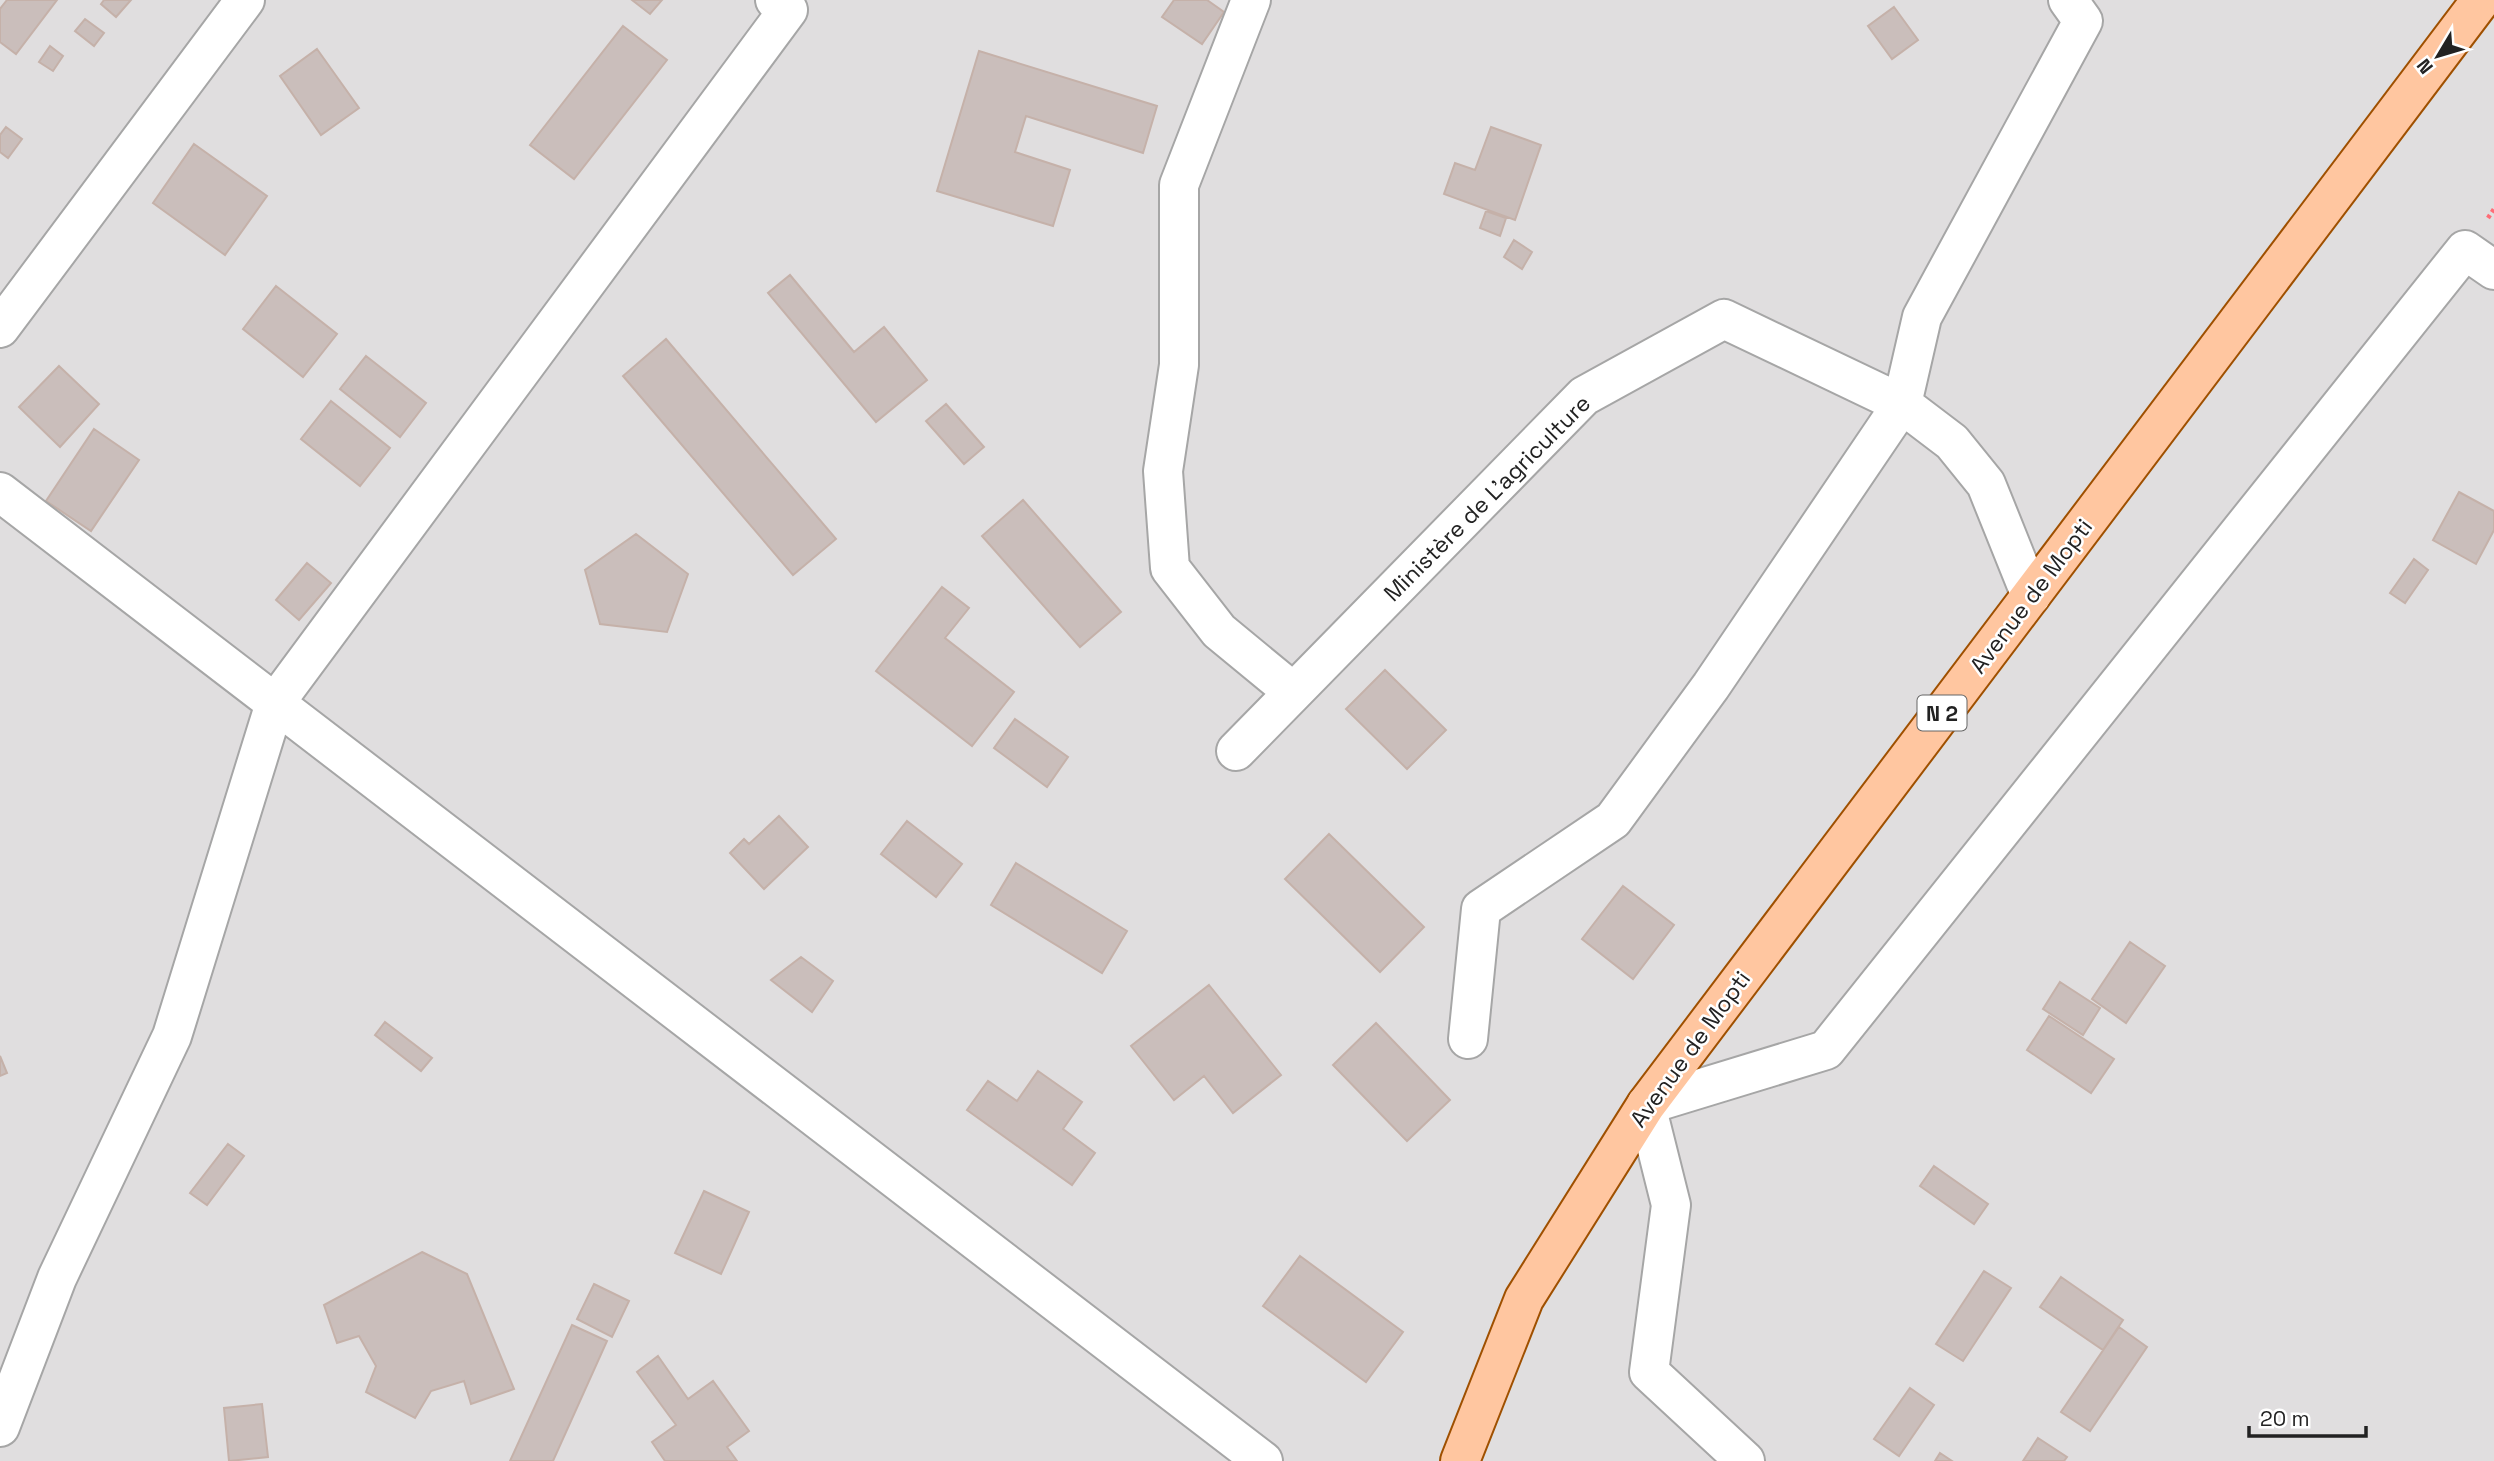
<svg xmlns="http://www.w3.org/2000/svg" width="2494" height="1461" viewBox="0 0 2494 1461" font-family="'Space Grotesk',sans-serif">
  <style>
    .residential { fill: #e0dedf }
    .building { fill: #cabebb; stroke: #c5b1a9; stroke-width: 2 }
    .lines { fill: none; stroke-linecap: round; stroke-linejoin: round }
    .minor-casing { stroke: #a6a6a6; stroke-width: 42 }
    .major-casing { stroke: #9f5000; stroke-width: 42 }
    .path { stroke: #ff6c76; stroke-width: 4.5; stroke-dasharray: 3.5 3.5; stroke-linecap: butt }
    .minor { stroke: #fff; stroke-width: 38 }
    .major { stroke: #ffc6a0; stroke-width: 38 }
    .labels { text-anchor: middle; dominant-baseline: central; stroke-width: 5; stroke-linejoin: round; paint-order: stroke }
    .shield { fill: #fff; stroke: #646464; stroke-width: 2 }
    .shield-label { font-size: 21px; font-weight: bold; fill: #222 }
    .street-label { font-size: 23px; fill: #222; stroke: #fff }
  </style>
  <rect width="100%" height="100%" fill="#f2ede8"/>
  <path class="residential" d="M 0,0 L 2494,0 L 2494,1461 L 0,1461 Z"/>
  <path class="building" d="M 7,0 L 57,0 L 16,54 L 0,42 L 0,9 Z
    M 104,0 L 131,0 L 116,17 L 101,4 Z
    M 632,0 L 662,0 L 650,14 Z
    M 1174,0 L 1207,0 L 1224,12 L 1202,44 L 1162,17 Z
    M 1894,7 L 1918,40 L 1892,59 L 1868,26 Z
    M 85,19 L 104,33 L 94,46 L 75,31 Z
    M 623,26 L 667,60 L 574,179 L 530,145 Z
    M 50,46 L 63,56 L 53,71 L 39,62 Z
    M 317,49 L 359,108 L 321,135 L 280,76 Z
    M 979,51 L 1157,106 L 1143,153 L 1026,116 L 1015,152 L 1070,170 L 1053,226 L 937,191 Z
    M 6,127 L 22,139 L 8,158 L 0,152 L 0,135 Z
    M 1491,127 L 1541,145 L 1515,220 L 1444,194 L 1455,163 L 1475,170 Z
    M 194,144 L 267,196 L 225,255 L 153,203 Z
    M 1486,211 L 1506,218 L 1500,236 L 1480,228 Z
    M 1514,240 L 1532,252 L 1522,269 L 1504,257 Z
    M 790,275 L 854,352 L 884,327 L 927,380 L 876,422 L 768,293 Z
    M 276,286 L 337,334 L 303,377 L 243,329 Z
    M 666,339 L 836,539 L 793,575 L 623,376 Z
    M 366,356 L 426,403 L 400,437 L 340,389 Z
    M 59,366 L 99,404 L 60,447 L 19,407 Z
    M 331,401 L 390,448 L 360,486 L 301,439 Z
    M 946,404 L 984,447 L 964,464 L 926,421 Z
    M 94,429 L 139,460 L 91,531 L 46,501 Z
    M 2459,492 L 2494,511 L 2494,530 L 2476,564 L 2433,540 Z
    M 1023,500 L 1121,612 L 1080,647 L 982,536 Z
    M 636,534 L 688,574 L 667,632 L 600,624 L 585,570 Z
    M 2414,559 L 2428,570 L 2405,603 L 2390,593 Z
    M 307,563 L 331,583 L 299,620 L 276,600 Z
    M 942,587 L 969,608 L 945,638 L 1014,692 L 972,746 L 876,671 Z
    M 1385,670 L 1446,730 L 1407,769 L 1346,709 Z
    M 1015,719 L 1068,757 L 1047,787 L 994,748 Z
    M 779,816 L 808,847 L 764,889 L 730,853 L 744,839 L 749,844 Z
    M 907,821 L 962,864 L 936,897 L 881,854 Z
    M 1329,834 L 1424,927 L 1380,972 L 1285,879 Z
    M 1016,863 L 1127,931 L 1102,973 L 991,905 Z
    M 1623,886 L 1674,925 L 1633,979 L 1582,939 Z
    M 2130,942 L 2165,966 L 2126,1023 L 2092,999 Z
    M 801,957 L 833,981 L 812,1012 L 771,980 Z
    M 2060,982 L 2100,1008 L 2083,1035 L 2043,1009 Z
    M 1209,985 L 1281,1075 L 1233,1113 L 1204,1076 L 1174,1100 L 1131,1046 Z
    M 2049,1016 L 2114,1059 L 2091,1093 L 2027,1050 Z
    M 385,1022 L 432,1058 L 421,1071 L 375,1035 Z
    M 1376,1023 L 1450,1100 L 1407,1141 L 1333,1065 Z
    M 0,1056 L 7,1073 L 0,1076 Z
    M 1038,1071 L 1082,1102 L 1063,1129 L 1095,1153 L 1072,1185 L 967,1110 L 988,1081 L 1017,1101 Z
    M 228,1144 L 244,1156 L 207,1205 L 190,1193 Z
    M 1934,1166 L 1988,1204 L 1974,1224 L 1920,1186 Z
    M 704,1191 L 749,1212 L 721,1274 L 675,1253 Z
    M 422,1252 L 467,1274 L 514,1389 L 471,1404 L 464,1381 L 431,1391 L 415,1418 L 366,1392 L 376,1366 L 359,1336 L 337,1343 L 324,1305 Z
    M 1300,1256 L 1403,1332 L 1366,1382 L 1263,1306 Z
    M 1984,1271 L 2011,1288 L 1963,1361 L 1936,1344 Z
    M 2061,1277 L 2123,1320 L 2103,1350 L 2040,1307 Z
    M 594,1284 L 629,1301 L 612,1337 L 577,1319 Z
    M 572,1325 L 607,1341 L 553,1461 L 510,1461 Z
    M 2119,1327 L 2147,1347 L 2090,1431 L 2061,1412 Z
    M 658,1356 L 688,1399 L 713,1381 L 749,1431 L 727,1447 L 737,1461 L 665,1461 L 652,1442 L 676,1425 L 637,1372 Z
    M 1910,1388 L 1934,1405 L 1899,1456 L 1874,1439 Z
    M 262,1404 L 268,1457 L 229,1461 L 224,1408 Z
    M 2038,1438 L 2067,1457 L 2064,1461 L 2023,1461 Z
    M 1940,1453 L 1952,1461 L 1935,1461 Z"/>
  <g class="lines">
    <g class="minor-casing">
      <path id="minor" d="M 1251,0 L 1179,185 L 1179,365 L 1163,471 L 1170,568 L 1219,631 L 1293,692
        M 0,328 L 245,0
        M 0,492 L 1263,1461
        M 1236,751 L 1584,396 L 1724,319 L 1902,404 L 1952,442 L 1986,484 L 2031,596
        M 1468,1039 L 1481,909 L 1613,820 L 1711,686 L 1902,404 L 1922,317 L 2083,21 L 2068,0
        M 0,1427 L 57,1278 L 172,1036 L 275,703 L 788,10 L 775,0
        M 1745,1461 L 1649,1372 L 1671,1205 L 1646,1105 L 1826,1050 L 2465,250 L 2494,270"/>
    </g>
    <g class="major-casing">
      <path id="major" d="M 1460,1461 L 1524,1299 L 1646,1105 L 2481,0"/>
    </g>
    <path class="path" d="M 2488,218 L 2494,209"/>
    <use href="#minor" class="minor"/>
    <use href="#major" class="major"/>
  </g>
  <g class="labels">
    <rect class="shield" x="1917.5" y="695.5" width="49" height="35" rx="5"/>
    <g class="shield-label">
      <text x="1942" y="713">N 2</text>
    </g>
    <g class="street-label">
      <text transform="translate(1487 498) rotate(-45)">Ministère de L'agriculture</text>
      <text transform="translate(2031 596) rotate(-53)">Avenue de Mopti</text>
      <text transform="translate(1690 1049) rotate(-54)">Avenue de Mopti</text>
    </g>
  </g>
  <g transform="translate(2438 56) rotate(232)" stroke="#ffffff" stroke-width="5" paint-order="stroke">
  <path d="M0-5L12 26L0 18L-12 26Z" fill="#222222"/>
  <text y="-10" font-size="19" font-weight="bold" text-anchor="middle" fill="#222222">N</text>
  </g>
  <path d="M2249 1426v10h117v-10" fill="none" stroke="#222222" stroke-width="3.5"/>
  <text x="2260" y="1426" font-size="21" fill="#222222" stroke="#ffffff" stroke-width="5" paint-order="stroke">20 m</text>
</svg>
